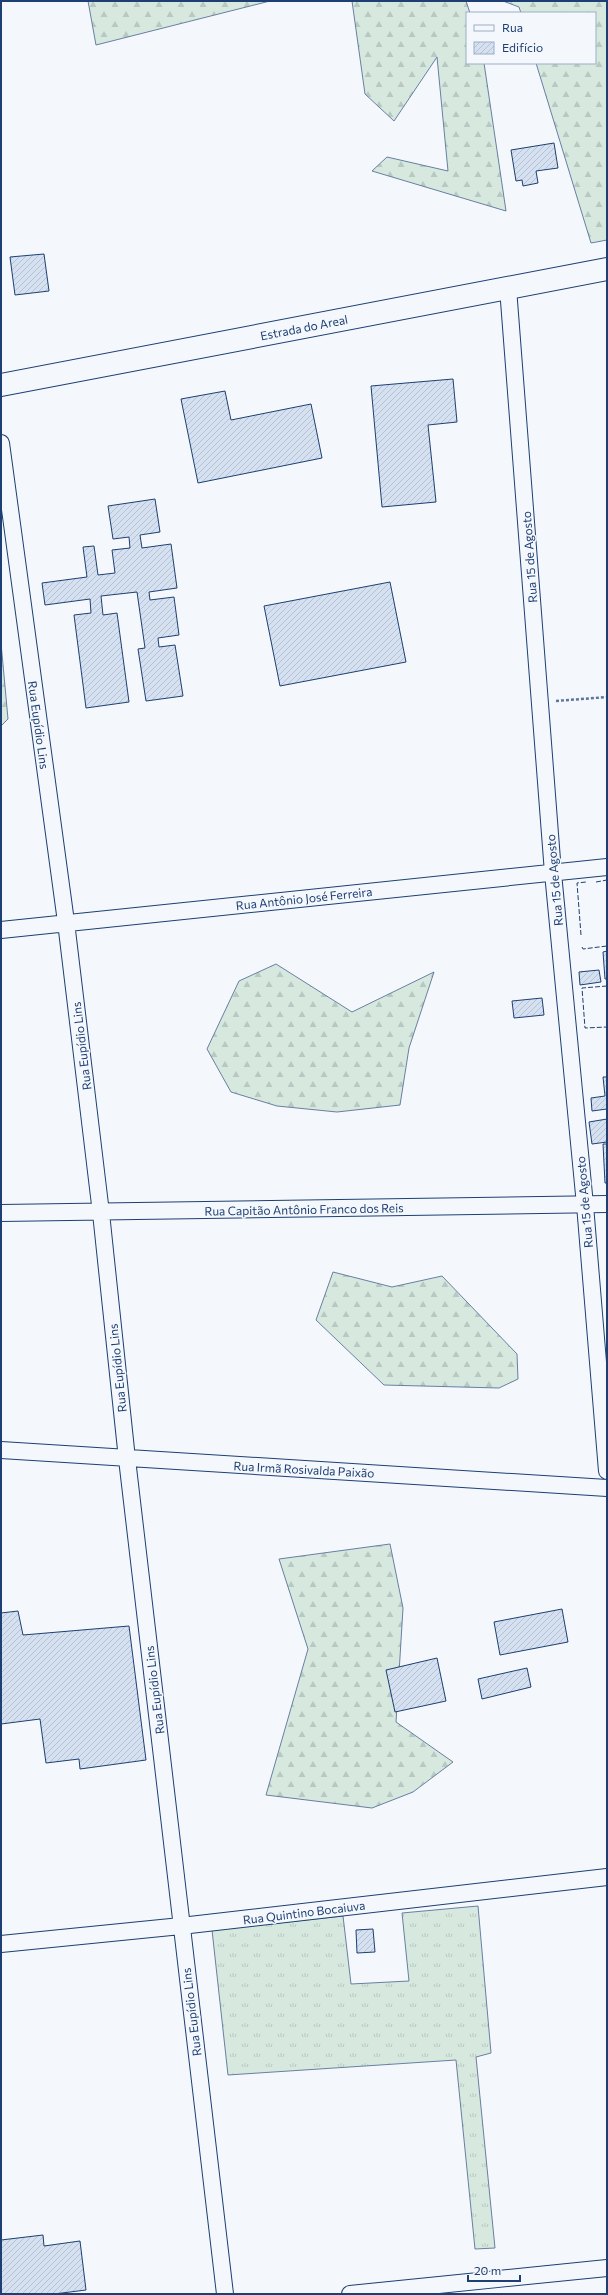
<svg xmlns="http://www.w3.org/2000/svg" width="608" height="2295" viewBox="0 0 608 2295" font-family="Commissioner,sans-serif">
  <style>
    .grass { fill: url(#grass-tufts); stroke: #687fa3 }
    .forest { fill: url(#forest-firs); stroke: #687fa3 }
    .building { fill: url(#building-hatch); stroke: #1d3f73 }
    .lines { fill: none; stroke-linecap: round; stroke-linejoin: round }
    .street-casing { stroke: #1d3f73; stroke-width: 18 }
    .secondary-casing { stroke: #1d3f73; stroke-width: 24 }
    .path { stroke: #5e769c; stroke-width: 2.5; stroke-dasharray: 3 2; stroke-linecap: butt }
    .street { stroke: #f4f7fb; stroke-width: 16 }
    .secondary { stroke: #f4f7fb; stroke-width: 22 }
    .fence { stroke: #1d3f73; stroke-width: 1; stroke-dasharray: 5 2; stroke-linecap: butt }
    .labels { text-anchor: middle; dominant-baseline: central; stroke-width: 3; stroke-linejoin: round; paint-order: stroke }
    .street-label { font-size: 12px; fill: #1d3f73; stroke: #f4f7fb }
  </style>
  <defs>
    <pattern id="grass-tufts" width="24" height="20" patternUnits="userSpaceOnUse"><rect width="24" height="20" fill="#d7e8df"/><path d="M3 7l-1-3M5 7V3M7 7l1-3M15 17l-1-3M17 17v-4M19 17l1-3" fill="none" stroke="#b8c8c3"/></pattern>
    <pattern id="forest-firs" width="22" height="20" patternUnits="userSpaceOnUse"><rect width="22" height="20" fill="#d7e8df"/><path d="M5 1l3.5 6h-7zM16 11l3.5 6h-7z" fill="#b8c8c3"/></pattern>
    <pattern id="building-hatch" width="6" height="6" patternUnits="userSpaceOnUse"><rect width="6" height="6" fill="#d5e0f0"/><path d="M-1 1l2-2M0 6l6-6M5 7l2-2" fill="none" stroke="#b6c1d1"/></pattern>
  </defs>
  <rect width="100%" height="100%" fill="#f4f7fb"/>
  <path class="grass" d="M 478,1906 L 491,2053 L 476,2057 L 495,2248 L 475,2249 L 456,2060 L 228,2075 L 212,1930 L 343,1916 L 351,1984 L 409,1981 L 402,1913 Z"/>
  <path class="forest" d="M 88,1 L 270,1 L 96,45 Z
    M 352,1 L 466,1 L 470,13 L 467,13 L 467,63 L 484,63 L 506,211 L 372,171 L 387,157 L 448,171 L 437,57 L 394,121 L 365,94 Z
    M 503,1 L 607,1 L 607,240 L 591,243 L 536,63 L 595,63 L 595,13 L 521,13 L 519,7 Z
    M 1,643 L 8,719 L 1,726 Z
    M 276,964 L 352,1012 L 434,972 L 409,1048 L 400,1105 L 337,1112 L 277,1106 L 231,1092 L 207,1049 L 239,981 Z
    M 333,1272 L 392,1287 L 442,1276 L 517,1354 L 518,1379 L 499,1388 L 384,1385 L 316,1320 Z
    M 390,1544 L 403,1608 L 396,1722 L 453,1762 L 413,1792 L 372,1808 L 266,1795 L 308,1649 L 279,1559 Z"/>
  <path class="building" d="M 554,143 L 558,168 L 536,171 L 538,183 L 523,186 L 522,180 L 516,181 L 511,150 Z
    M 44,254 L 49,291 L 15,295 L 10,257 Z
    M 453,379 L 457,422 L 428,425 L 436,502 L 382,507 L 371,386 Z
    M 225,391 L 231,420 L 311,404 L 322,458 L 198,483 L 181,399 Z
    M 155,499 L 160,532 L 140,535 L 142,548 L 171,544 L 177,588 L 149,592 L 150,600 L 174,597 L 179,635 L 158,638 L 159,647 L 175,645 L 183,696 L 146,701 L 138,649 L 145,648 L 137,592 L 101,596 L 103,615 L 117,613 L 129,702 L 86,708 L 74,615 L 91,613 L 90,599 L 45,605 L 42,583 L 87,577 L 83,547 L 94,546 L 98,575 L 115,573 L 112,550 L 130,548 L 129,537 L 113,539 L 108,506 Z
    M 390,582 L 406,662 L 280,686 L 264,606 Z
    M 607,951 L 607,979 L 605,979 L 603,952 Z
    M 599,970 L 601,982 L 580,985 L 579,972 Z
    M 542,998 L 544,1015 L 514,1018 L 512,1001 Z
    M 603,1077 L 607,1077 L 607,1109 L 592,1111 L 591,1098 L 605,1096 Z
    M 607,1119 L 607,1142 L 592,1144 L 589,1122 Z
    M 603,1144 L 607,1144 L 607,1183 L 605,1183 Z
    M 562,1609 L 568,1642 L 500,1655 L 494,1622 Z
    M 18,1611 L 23,1635 L 129,1626 L 146,1760 L 80,1769 L 79,1759 L 46,1763 L 40,1719 L 1,1724 L 1,1613 Z
    M 437,1658 L 446,1701 L 395,1712 L 386,1670 Z
    M 527,1668 L 531,1687 L 482,1699 L 478,1679 Z
    M 373,1929 L 375,1952 L 357,1953 L 356,1930 Z
    M 43,2235 L 44,2246 L 80,2241 L 86,2290 L 54,2294 L 1,2294 L 1,2240 Z"/>
  <g class="lines">
    <g class="street-casing">
      <path id="street" d="M 508,288 L 553,873 L 585,1205 L 607,1471
        M 1,443 L 66,922 L 101,1213 L 127,1459 L 225,2294
        M 1,930 L 607,867
        M 1,1213 L 607,1204
        M 1,1450 L 607,1488
        M 1,1944 L 181,1926 L 607,1877
        M 350,2294 L 607,2268"/>
    </g>
    <g class="secondary-casing">
      <path id="secondary" d="M 1,385 L 607,269"/>
    </g>
    <path class="path" d="M 556,701 L 607,697"/>
    <use href="#street" class="street"/>
    <use href="#secondary" class="secondary"/>
    <path class="fence" d="M 596,882 L 607,880
      M 581,935 L 577,883 L 586,882
      M 582,947 L 583,949 L 607,946
      M 607,986 L 582,988 L 585,1028 L 607,1027"/>
  </g>
  <g class="labels">
    <g class="street-label">
      <text transform="translate(304 327) rotate(-11)">Estrada do Areal</text>
      <text transform="translate(529 557) rotate(-94)">Rua 15 de Agosto</text>
      <text transform="translate(39 725) rotate(82)">Rua Eupídio Lins</text>
      <text transform="translate(554 880) rotate(-95)">Rua 15 de Agosto</text>
      <text transform="translate(304 898) rotate(-6)">Rua Antônio José Ferreira</text>
      <text transform="translate(81 1046) rotate(-97)">Rua Eupídio Lins</text>
      <text transform="translate(584 1202) rotate(-95)">Rua 15 de Agosto</text>
      <text transform="translate(304 1209) rotate(-1)">Rua Capitão Antônio Franco dos Reis</text>
      <text transform="translate(117 1368) rotate(-96)">Rua Eupídio Lins</text>
      <text transform="translate(304 1469) rotate(3)">Rua Irmã Rosivalda Paixão</text>
      <text transform="translate(154 1690) rotate(-97)">Rua Eupídio Lins</text>
      <text transform="translate(304 1912) rotate(-7)">Rua Quintino Bocaiuva</text>
      <text transform="translate(191 2012) rotate(-97)">Rua Eupídio Lins</text>
    </g>
  </g>
  <rect width="608" height="2295" fill="none" stroke="#1d3f73" stroke-width="4"/>
  <rect x="466" y="12" width="130" height="52" fill="#f4f7fb" stroke="#9eadc5"/>
  <rect x="474" y="25" width="20" height="6" fill="#f4f7fb" stroke="#9eadc5"/>
  <text x="502" y="32" font-size="12" fill="#1d3f73">Rua</text>
  <rect x="474" y="42" width="20" height="12" fill="url(#building-hatch)" stroke="#9eadc5"/>
  <text x="502" y="52" font-size="12" fill="#1d3f73">Edifício</text>
  <path d="M468 2275v6h52v-6" fill="none" stroke="#1d3f73" stroke-width="2"/>
  <text x="474" y="2275" font-size="12" fill="#1d3f73" stroke="#f4f7fb" stroke-width="3" paint-order="stroke">20 m</text>
</svg>
